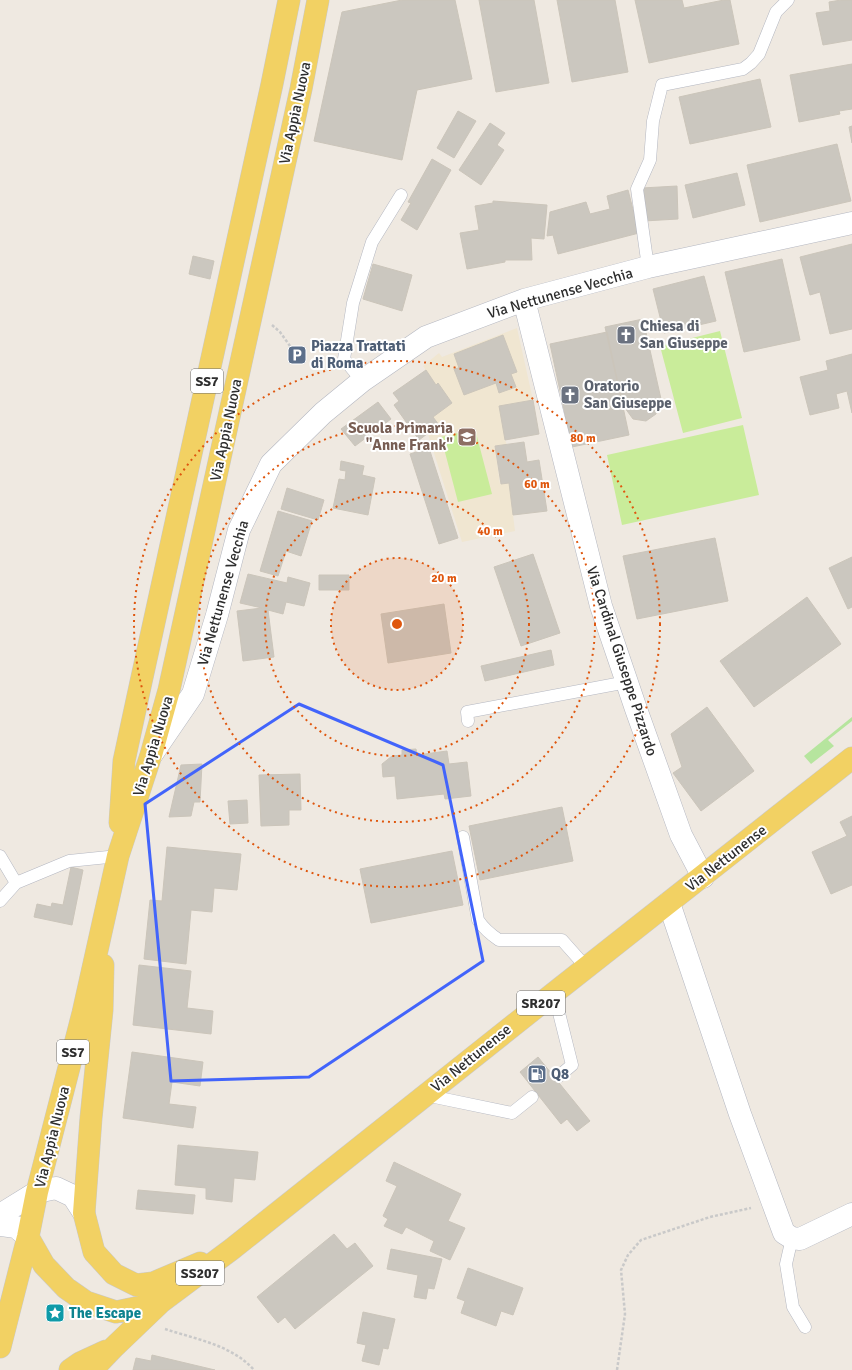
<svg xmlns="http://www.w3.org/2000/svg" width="852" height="1370" viewBox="0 0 852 1370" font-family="Signika,sans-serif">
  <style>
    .education { fill: #f0e6d1 }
    .green { fill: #b6e59e }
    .pitch { fill: #c9ec9a }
    .building { fill: #cbc7bf; stroke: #cbc5ba }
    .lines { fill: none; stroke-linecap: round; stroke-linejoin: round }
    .service-casing { stroke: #b4b7c1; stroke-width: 13 }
    .minor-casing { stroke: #b4b7c1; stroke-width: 23 }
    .secondary-casing { stroke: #b4b7c1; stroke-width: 23 }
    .primary-casing { stroke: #c9c9c9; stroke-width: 23 }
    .path { stroke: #c9c9c9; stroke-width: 2.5; stroke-dasharray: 3 2; stroke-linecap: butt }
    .service { stroke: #fff; stroke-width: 12 }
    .minor { stroke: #fff; stroke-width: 22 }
    .secondary { stroke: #fff; stroke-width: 22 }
    .primary { stroke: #f2d163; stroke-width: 22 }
    .marked { fill: none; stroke: #4264fb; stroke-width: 3; stroke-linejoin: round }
    .ring { fill: none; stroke: #df570e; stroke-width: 2; stroke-dasharray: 2 4 }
    .labels { text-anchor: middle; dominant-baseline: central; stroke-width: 4; stroke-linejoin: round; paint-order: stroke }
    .shield { fill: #fff; stroke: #6d6d6d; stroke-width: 1 }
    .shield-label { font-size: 14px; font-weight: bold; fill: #2e2e2e }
    .street-label { font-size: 15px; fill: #2e2e2e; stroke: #fff }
    .worship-label { font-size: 15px; font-weight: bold; fill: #5b616d; stroke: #fff; text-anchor: start }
    .service-label { font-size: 15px; font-weight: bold; fill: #4e5e75; stroke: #fff; text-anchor: start }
    .education-label { font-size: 15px; font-weight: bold; fill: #785e54; stroke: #fff; text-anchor: end }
    .culture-label { font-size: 15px; font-weight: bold; fill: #0d838f; stroke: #fff; text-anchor: start }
    .centre { fill: #df570e; stroke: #fff; stroke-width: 2 }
    .ring-label { font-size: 12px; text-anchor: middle; font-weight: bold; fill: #df570e; stroke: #fff; stroke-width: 4; stroke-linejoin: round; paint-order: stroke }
  </style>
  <rect width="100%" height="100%" fill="#efe9e1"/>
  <path class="education" d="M 517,328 L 533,400 L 505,440 L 507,445 L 495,447 L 500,484 L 509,483 L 515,531 L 462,542 L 428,434 L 439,425 L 433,417 L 452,403 L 438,383 L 436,385 L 423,366 L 439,353 L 442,357 Z"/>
  <path class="green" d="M 852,717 L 852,721 L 828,740 L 834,746 L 811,764 L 804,756 Z"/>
  <path class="pitch" d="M 720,331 L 742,418 L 683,433 L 660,346 Z
    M 743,425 L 759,495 L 622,525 L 607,455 Z
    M 475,429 L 492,494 L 458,502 L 441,437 Z"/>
  <path class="building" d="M 402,0 L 455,0 L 472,79 L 417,90 L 402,160 L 314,141 L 342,12 Z
    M 479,0 L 534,0 L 549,83 L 496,92 Z
    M 557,0 L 615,0 L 628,72 L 572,82 Z
    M 635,0 L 682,0 L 684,8 L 724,0 L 730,0 L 739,44 L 649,63 Z
    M 841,0 L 852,0 L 852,40 L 823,45 L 816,13 L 830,11 L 829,2 Z
    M 852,64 L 852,109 L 839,111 L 840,114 L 799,122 L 790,75 Z
    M 760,79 L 771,127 L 690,144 L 679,97 Z
    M 458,111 L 476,121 L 454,158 L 437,148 Z
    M 490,123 L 505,133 L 497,145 L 504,150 L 481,185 L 459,170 Z
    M 852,126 L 852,143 L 849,127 Z
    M 837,144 L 851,201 L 760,222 L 747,165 Z
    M 432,159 L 451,170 L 417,230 L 401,220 L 411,203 L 408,202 Z
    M 737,173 L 745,205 L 693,218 L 685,185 Z
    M 677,186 L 678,219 L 644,221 L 642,188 Z
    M 628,190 L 639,233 L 558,254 L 553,235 L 547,236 L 550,212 L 586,202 L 590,214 L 610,209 L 607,196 Z
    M 493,201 L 547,205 L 544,239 L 531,238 L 532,260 L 505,260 L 505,262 L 467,269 L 460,233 L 479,230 L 475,206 L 493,203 Z
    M 852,244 L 852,329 L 830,334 L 820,292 L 810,295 L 800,257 Z
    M 193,256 L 214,261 L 210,279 L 189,274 Z
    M 782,259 L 800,340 L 744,352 L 725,272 Z
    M 373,264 L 412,275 L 402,311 L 363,299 Z
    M 704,276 L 716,321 L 664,333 L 653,289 Z
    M 643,319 L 661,399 L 658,400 L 656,414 L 646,421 L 633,419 L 625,408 L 626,406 L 623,407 L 605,327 Z
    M 607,332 L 629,435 L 572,447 L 550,344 Z
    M 503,335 L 517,372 L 511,374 L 516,387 L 499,393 L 496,383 L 464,395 L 454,369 L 459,368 L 454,354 Z
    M 852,354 L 852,413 L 847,391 L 836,394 L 839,408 L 810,415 L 800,377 L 828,370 L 826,361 Z
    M 426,370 L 436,385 L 438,383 L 452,403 L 433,417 L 439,425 L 419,440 L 394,405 L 399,401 L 393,393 Z
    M 533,400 L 539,434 L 505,440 L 499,406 Z
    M 378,402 L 391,419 L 355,446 L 341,429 Z
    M 524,442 L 527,462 L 539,460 L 547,511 L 513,515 L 509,483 L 501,484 L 495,446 Z
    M 429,448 L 458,538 L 439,544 L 410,454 Z
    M 341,461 L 364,466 L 362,475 L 375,478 L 368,515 L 333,508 L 339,479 L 345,480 L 346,471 L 340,470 Z
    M 287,488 L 324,500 L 318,520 L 281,509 Z
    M 278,511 L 312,521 L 301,556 L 286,551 L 278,576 L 260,571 Z
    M 715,538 L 728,601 L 637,619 L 623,556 Z
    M 533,554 L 560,633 L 521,646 L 494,567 Z
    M 852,557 L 852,607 L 848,609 L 829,568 Z
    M 248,574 L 287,583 L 288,577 L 310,583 L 304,606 L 286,602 L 283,614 L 268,610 L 274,657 L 243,661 L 237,611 L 262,608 L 240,603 Z
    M 319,575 L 349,575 L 349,590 L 319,590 Z
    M 807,597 L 841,644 L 754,707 L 720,661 Z
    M 444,604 L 451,653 L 388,663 L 381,614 Z
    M 551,650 L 554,665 L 485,681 L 481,666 Z
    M 707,707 L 754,771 L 701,811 L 673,773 L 682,767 L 671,734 Z
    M 416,749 L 417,755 L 447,751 L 449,764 L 467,762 L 471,796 L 445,799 L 444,794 L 397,799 L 395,776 L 383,777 L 382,764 L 392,756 L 402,755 L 402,750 Z
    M 202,764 L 200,802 L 194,802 L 191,816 L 169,817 L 181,765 Z
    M 300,774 L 301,810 L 289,810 L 289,825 L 261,826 L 259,775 Z
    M 247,800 L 248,823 L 230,824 L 228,801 Z
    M 562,807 L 573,861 L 480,880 L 469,826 Z
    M 852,816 L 852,885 L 831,894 L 812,852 L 847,836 L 840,822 Z
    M 167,847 L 241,854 L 237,890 L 214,888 L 212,912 L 191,910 L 186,964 L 144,959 L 150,900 L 162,901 Z
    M 452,851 L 463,905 L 371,923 L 360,869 Z
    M 71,867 L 83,870 L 72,925 L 34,917 L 37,904 L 51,907 L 52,903 L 63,905 Z
    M 139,965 L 191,971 L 187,1008 L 213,1011 L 211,1034 L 133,1025 Z
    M 132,1052 L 203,1062 L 200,1086 L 172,1082 L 169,1104 L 196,1107 L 193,1128 L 123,1118 Z
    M 538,1057 L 590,1121 L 577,1131 L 567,1119 L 561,1124 L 520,1072 Z
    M 178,1145 L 258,1152 L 255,1180 L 234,1178 L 232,1202 L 206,1199 L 206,1188 L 175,1185 Z
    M 394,1162 L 461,1194 L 448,1221 L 465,1228 L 450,1260 L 430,1251 L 434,1241 L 406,1227 L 402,1234 L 384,1226 L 388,1219 L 383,1216 L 397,1186 L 386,1181 Z
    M 138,1190 L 195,1195 L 193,1214 L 136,1209 Z
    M 334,1234 L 347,1249 L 355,1243 L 373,1266 L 295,1329 L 285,1317 L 278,1323 L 257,1297 Z
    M 391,1249 L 442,1259 L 434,1289 L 428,1288 L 426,1299 L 414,1297 L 418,1275 L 387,1269 Z
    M 468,1268 L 523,1288 L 513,1315 L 501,1311 L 496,1326 L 461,1313 L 465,1301 L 457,1298 Z
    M 363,1312 L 395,1319 L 388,1349 L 383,1348 L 379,1365 L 362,1361 L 366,1345 L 357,1343 Z
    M 152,1355 L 215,1370 L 133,1370 L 136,1358 L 151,1361 Z"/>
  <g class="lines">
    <g class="service-casing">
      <path id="service" d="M 648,267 L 637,189 L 650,160 L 653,121 L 662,85 L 743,69 L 751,63 L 759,54 L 776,12 L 788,0
        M 362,381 L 344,359 L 353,303 L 372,242 L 401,195
        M 468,721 L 467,712 L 627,682
        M 463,837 L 478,920 C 484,929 490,934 499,940 L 562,940 L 586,967
        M 0,856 L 16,883
        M 0,901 L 16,883 L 69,861 L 118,856
        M 554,993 L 572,1065 L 559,1076
        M 425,1095 L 512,1113 L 532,1097
        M 792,1238 L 786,1264 L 793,1307 L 805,1327"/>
    </g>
    <g class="minor-casing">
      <path id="minor" d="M 524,300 L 601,606 L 636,709 L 681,835 L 703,877
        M 152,754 L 193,694 L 217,615 L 239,530 L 271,464 L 323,413 L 362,381 L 426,337 L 524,300 L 648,267 L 852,223
        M 669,903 L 740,1114 L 784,1233 L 792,1238 L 800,1239 L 852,1214"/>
    </g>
    <g class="secondary-casing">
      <path id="secondary" d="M 0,1215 L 37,1192 L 56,1188 L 73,1196 L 84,1213
        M 0,1225 L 16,1227 L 28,1237"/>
    </g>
    <g class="primary-casing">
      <path id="primary" d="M 120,823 L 124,761 L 141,682 L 272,84 L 289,0
        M 103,965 L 102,1010 L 91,1118 L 84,1213 L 94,1252 L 114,1274 L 136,1285 L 153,1283 L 200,1263
        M 28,1237 L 44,1265 L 66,1288 L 86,1302 L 116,1312 L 159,1303
        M 0,1347 L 28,1237 L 37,1192 L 83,1013 L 118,856 L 151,755 L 169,690 L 301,89 L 318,0
        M 70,1370 L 80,1363 L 106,1351
        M 92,1370 L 113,1348 L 161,1302 L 232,1249 L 554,993 L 852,758"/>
    </g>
    <path class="path" d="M 272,325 L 280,332 L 290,346
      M 165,1329 C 195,1339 232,1345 254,1370
      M 617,1370 L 625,1314 L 621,1270 L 628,1255 L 641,1240 L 710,1217 L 751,1208"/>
    <use href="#service" class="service"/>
    <use href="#minor" class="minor"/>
    <use href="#secondary" class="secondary"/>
    <use href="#primary" class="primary"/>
  </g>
  <path class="marked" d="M 299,704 L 443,765 L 483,961 L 309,1077 L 171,1081 L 145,804 Z"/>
  <circle cx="397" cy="624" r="66" fill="#df570e" fill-opacity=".12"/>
  <g class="ring">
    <circle cx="397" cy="624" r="66"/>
    <circle cx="397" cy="624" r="132"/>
    <circle cx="397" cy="624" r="198"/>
    <circle cx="397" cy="624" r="263"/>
  </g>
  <defs>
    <g id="church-square" transform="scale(1)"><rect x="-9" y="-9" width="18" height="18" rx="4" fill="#6b7280" stroke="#fff"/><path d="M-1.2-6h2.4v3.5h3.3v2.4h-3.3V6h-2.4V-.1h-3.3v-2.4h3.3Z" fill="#fff"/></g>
    <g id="parking-square" transform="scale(1)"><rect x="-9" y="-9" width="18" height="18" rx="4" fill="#5c6f8a" stroke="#fff"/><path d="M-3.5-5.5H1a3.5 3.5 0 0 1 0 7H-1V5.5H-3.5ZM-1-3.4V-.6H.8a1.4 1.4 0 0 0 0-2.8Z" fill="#fff"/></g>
    <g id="school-square" transform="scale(1)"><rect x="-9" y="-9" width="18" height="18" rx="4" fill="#8d6e63" stroke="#fff"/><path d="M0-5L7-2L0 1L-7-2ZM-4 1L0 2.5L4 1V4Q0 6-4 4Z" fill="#fff"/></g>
    <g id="fuel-square" transform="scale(1)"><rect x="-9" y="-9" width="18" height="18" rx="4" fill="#5c6f8a" stroke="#fff"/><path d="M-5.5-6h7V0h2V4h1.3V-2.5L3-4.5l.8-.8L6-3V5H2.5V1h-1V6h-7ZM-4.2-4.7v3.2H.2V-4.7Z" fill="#fff"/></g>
    <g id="sight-square" transform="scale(1)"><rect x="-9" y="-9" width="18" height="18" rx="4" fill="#0f9aa8" stroke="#fff"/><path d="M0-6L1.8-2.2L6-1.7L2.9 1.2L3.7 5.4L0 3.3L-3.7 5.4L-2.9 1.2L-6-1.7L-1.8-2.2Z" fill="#fff"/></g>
  </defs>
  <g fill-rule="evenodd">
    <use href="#church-square" x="626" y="335"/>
    <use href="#parking-square" x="297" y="355"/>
    <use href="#church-square" x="570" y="395"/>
    <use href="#school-square" x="467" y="437"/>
    <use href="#fuel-square" x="537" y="1074"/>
    <use href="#sight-square" x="55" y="1313"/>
  </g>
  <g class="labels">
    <g class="shield">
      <rect x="191" y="369" width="32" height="24" rx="3"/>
      <rect x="517" y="991" width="48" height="24" rx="3"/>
      <rect x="57" y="1040" width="32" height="24" rx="3"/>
      <rect x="176" y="1261" width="48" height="24" rx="3"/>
    </g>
    <g class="shield-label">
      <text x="207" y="381">SS7</text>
      <text x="541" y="1003">SR207</text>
      <text x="73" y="1052">SS7</text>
      <text x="200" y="1273">SS207</text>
    </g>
    <g class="street-label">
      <text transform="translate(295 113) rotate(-78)">Via Appia Nuova</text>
      <text transform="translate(560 293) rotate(-16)">Via Nettunense Vecchia</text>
      <text transform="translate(226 430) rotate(-78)">Via Appia Nuova</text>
      <text transform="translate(223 593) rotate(-74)">Via Nettunense Vecchia</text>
      <text transform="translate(622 661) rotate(72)">Via Cardinal Giuseppe Pizzardo</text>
      <text transform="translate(153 746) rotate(-73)">Via Appia Nuova</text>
      <text transform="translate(726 858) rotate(-38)">Via Nettunense</text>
      <text transform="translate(471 1058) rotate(-39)">Via Nettunense</text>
      <text transform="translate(52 1137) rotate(-76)">Via Appia Nuova</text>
    </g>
    <g class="worship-label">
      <text x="640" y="326">Chiesa di<tspan x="640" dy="17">San Giuseppe</tspan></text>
      <text x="584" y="386">Oratorio<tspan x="584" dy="17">San Giuseppe</tspan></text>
    </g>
    <g class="service-label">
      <text x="311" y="346">Piazza Trattati<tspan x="311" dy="17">di Roma</tspan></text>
      <text x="551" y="1074">Q8</text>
    </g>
    <g class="education-label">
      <text x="453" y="428">Scuola Primaria<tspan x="453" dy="17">"Anne Frank"</tspan></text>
    </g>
    <g class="culture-label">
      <text x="69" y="1313">The Escape</text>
    </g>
  </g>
  <circle cx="397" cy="624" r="6" class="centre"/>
  <g class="ring-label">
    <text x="583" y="442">80 m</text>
    <text x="537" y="488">60 m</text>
    <text x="490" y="535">40 m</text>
    <text x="444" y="582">20 m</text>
  </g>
</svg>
